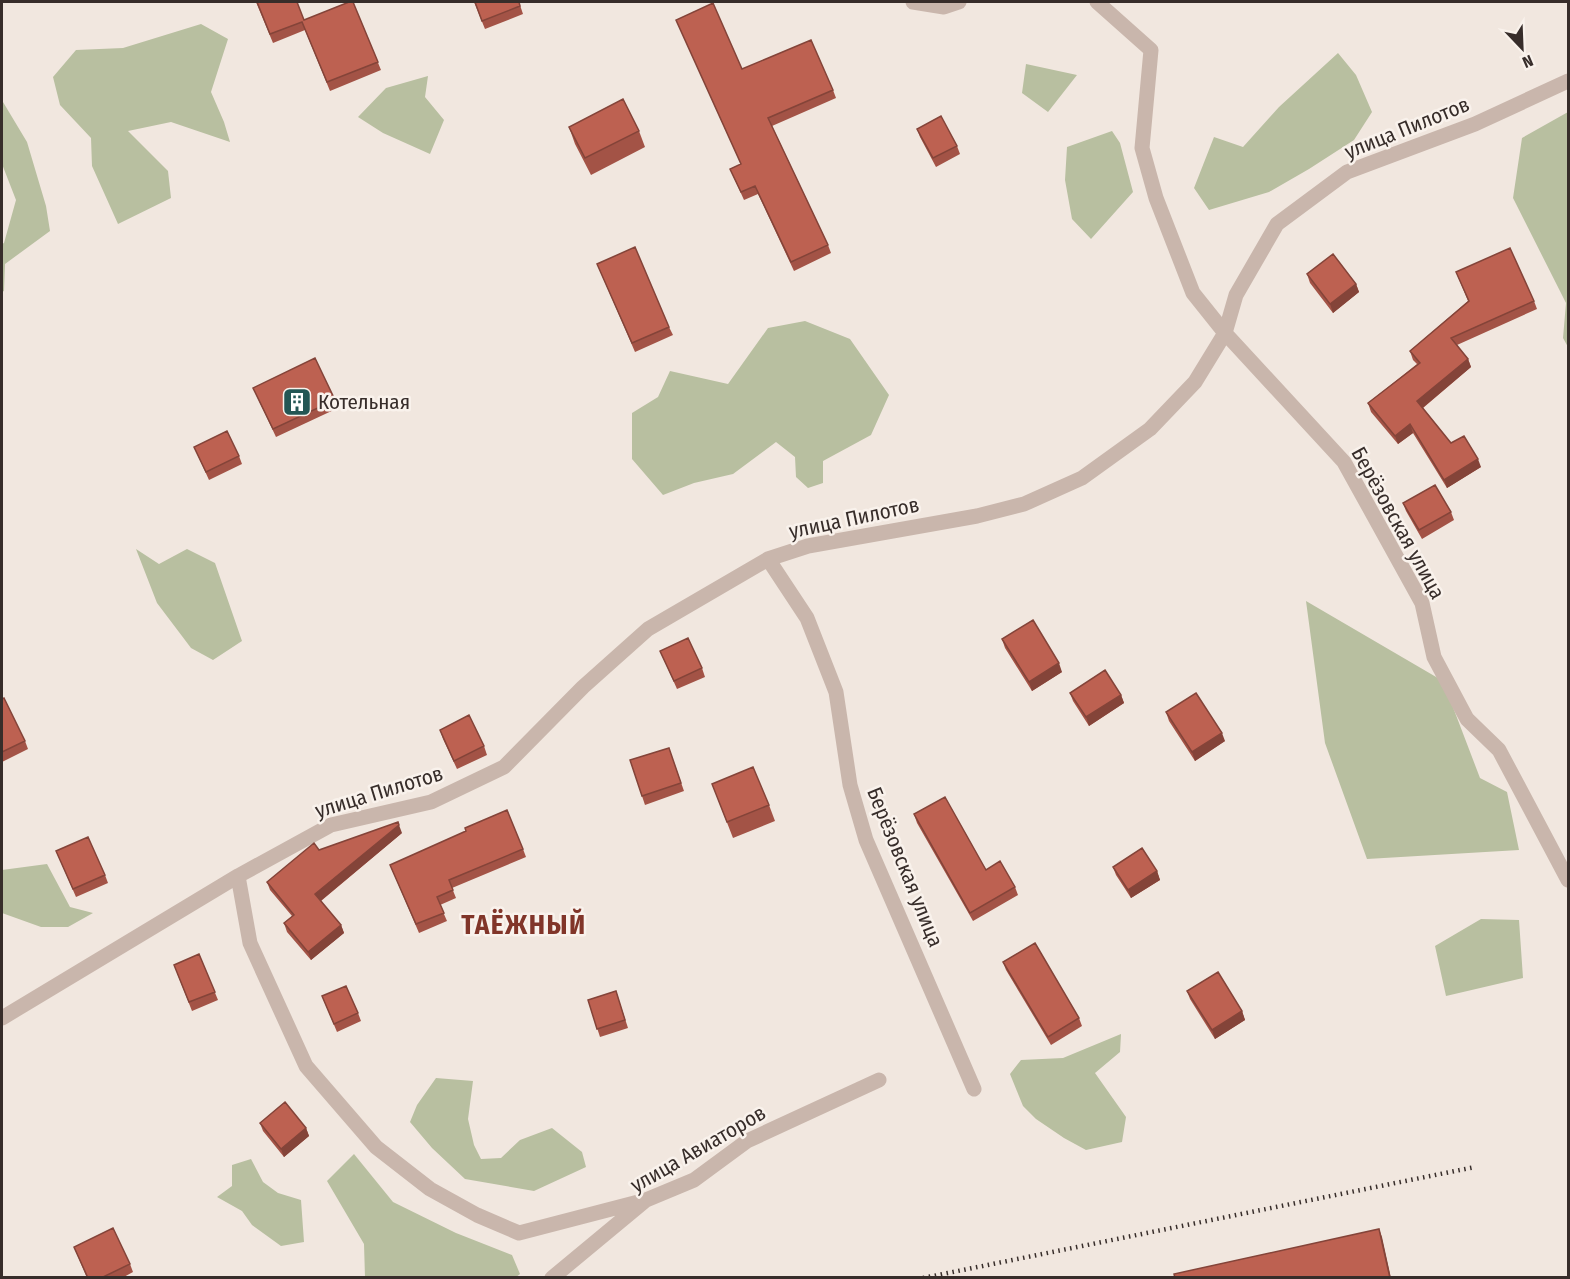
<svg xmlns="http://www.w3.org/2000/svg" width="1570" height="1279" viewBox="0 0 1570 1279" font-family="'Fira Sans Condensed',sans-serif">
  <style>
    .green { fill: #b8bfa0 }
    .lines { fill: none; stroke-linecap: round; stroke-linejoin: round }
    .minor { stroke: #c9b6ac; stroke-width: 15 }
    .rail { stroke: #372d2a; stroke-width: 4.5; stroke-dasharray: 1.5 4.5; stroke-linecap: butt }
    .wall { fill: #a35346 }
    .shaded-wall { fill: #844439 }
    .building { fill: #bd6151; stroke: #844439; stroke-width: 1.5 }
    .labels { text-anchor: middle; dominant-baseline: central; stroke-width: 5; stroke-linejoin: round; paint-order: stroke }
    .street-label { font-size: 21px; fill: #372d2a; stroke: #f9f2ec }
    .poi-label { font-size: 21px; fill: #372d2a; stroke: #f9f2ec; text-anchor: start }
    .district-label { font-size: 27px; font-weight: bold; letter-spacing: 1.5px; fill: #813529; stroke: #f9f2ec }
  </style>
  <rect width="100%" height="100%" fill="#f1e7df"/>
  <path class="green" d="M 201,24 L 228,39 L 211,92 L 224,122 L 230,142 L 171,122 L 128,131 L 168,171 L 171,198 L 118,224 L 92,166 L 91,138 L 60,105 L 53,77 L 76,50 L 123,48 Z
    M 1338,53 L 1356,75 L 1372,112 L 1354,140 L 1309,169 L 1269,192 L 1209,210 L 1194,188 L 1214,137 L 1243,147 L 1279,107 Z
    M 1026,64 L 1077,75 L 1048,112 L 1022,93 Z
    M 428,76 L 425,97 L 444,120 L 430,154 L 383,133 L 358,117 L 386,88 Z
    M 3,102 L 27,142 L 46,206 L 50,231 L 5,264 L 4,291 L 2,292 L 2,244 L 4,243 L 16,200 L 2,164 L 2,104 Z
    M 1568,112 L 1568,347 L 1563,338 L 1566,303 L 1513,198 L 1522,138 Z
    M 1112,131 L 1120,143 L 1133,192 L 1091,239 L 1072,219 L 1065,180 L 1067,147 Z
    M 805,321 L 850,339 L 889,395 L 871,435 L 823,461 L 823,483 L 808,488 L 796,477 L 795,457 L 776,442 L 733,474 L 694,483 L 663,495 L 632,459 L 632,413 L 658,397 L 670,371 L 728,384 L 768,328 Z
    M 136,549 L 159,564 L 187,549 L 215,563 L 242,641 L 213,660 L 191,648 L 157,603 Z
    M 1306,601 L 1443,681 L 1480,778 L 1507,792 L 1519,850 L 1367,859 L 1325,743 Z
    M 47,864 L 70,907 L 93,913 L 68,927 L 41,927 L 2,913 L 2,870 Z
    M 1481,919 L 1519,920 L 1523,978 L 1446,996 L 1435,946 Z
    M 1121,1034 L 1120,1052 L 1095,1073 L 1126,1117 L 1122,1142 L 1086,1150 L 1064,1138 L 1036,1119 L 1023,1106 L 1010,1074 L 1021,1060 L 1063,1058 Z
    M 436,1078 L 473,1081 L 468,1119 L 474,1145 L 481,1159 L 501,1158 L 520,1140 L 552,1128 L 582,1152 L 586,1167 L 534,1191 L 465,1179 L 432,1148 L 410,1122 L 417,1105 Z
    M 354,1154 L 393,1202 L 456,1233 L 512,1255 L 520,1274 L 515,1278 L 365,1277 L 364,1244 L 327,1181 Z
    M 251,1159 L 263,1182 L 278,1193 L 301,1200 L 304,1242 L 281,1246 L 252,1225 L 242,1211 L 217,1197 L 232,1186 L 232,1165 Z"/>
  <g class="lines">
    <path class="minor" d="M 913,2 L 944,7 L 959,2
      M 1097,2 L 1151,50 L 1142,148 L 1156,198 L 1193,293 L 1225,333 L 1344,462 L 1422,603 L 1434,657 L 1467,719 L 1499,750 L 1568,880
      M 768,559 L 807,618 L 836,692 L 850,785 L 866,840 L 974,1089
      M 238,876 L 250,943 L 306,1066 L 376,1147 L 430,1189 L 477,1215 L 519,1233 L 646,1200
      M 2,1018 L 238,876 L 331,825 L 431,802 L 504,767 L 583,687 L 648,629 L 768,559 L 808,546 L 977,516 L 1024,504 L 1082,478 L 1150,429 L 1195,382 L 1225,333 L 1236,295 L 1277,224 L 1347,172 L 1475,124 L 1568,81
      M 552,1278 L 646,1200 L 694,1180 L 747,1141 L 879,1080"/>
    <path class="rail" d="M 923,1278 L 1475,1167"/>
  </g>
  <path class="wall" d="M 256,2 L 304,20 L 353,2 L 381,70 L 330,91 L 305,30 L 273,43 Z
    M 474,2 L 519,2 L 523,14 L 485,29 Z
    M 676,20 L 742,69 L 833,90 L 836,98 L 772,126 L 828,245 L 831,253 L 794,271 L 758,194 L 744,200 L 730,169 L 741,164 Z
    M 569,127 L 639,131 L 645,147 L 591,175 L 575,144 Z
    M 917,129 L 957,146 L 960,154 L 936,167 L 920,137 Z
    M 597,264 L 669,327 L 673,335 L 635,352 Z
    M 1456,272 L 1534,301 L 1537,309 L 1457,345 L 1468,359 L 1471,367 L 1423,408 L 1451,443 L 1481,467 L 1447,488 L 1413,433 L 1398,444 L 1371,412 L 1368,403 L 1417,364 L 1413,360 L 1410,351 L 1468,301 Z
    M 1307,274 L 1356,284 L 1359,292 L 1333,313 L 1310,283 Z
    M 253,388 L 335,400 L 338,408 L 276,437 Z
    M 194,447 L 239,456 L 242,464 L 209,480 Z
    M 1403,503 L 1451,512 L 1454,520 L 1422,539 L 1406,511 Z
    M 1002,639 L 1062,672 L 1032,691 L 1005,648 Z
    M 660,651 L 702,668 L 705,677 L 677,689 Z
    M 1070,693 L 1121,695 L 1124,703 L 1089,726 L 1073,701 Z
    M 2,699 L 25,741 L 28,749 L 2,762 Z
    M 1166,712 L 1225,741 L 1195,761 L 1169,721 Z
    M 440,730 L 484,746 L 487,755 L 457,769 L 443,739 Z
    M 669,748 L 684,791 L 645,805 L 630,760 Z
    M 712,784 L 769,805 L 775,821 L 733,838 Z
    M 914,814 L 986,870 L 1015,887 L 1018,895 L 973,921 L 917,823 Z
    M 402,833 L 321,901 L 341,925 L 344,933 L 311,960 L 287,932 L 284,923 L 292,916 L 270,890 L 267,882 L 319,850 Z
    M 523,849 L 526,857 L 452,888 L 456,898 L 440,905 L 447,921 L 419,933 L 390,865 Z
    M 56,851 L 105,875 L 108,883 L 76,897 Z
    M 1113,867 L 1157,871 L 1160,880 L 1131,898 L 1116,875 Z
    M 199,954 L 218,1000 L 192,1011 L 177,973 Z
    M 1003,962 L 1079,1018 L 1082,1026 L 1051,1045 L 1006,970 Z
    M 616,991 L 628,1028 L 600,1037 L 588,1000 Z
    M 1187,991 L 1242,1011 L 1245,1020 L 1215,1039 L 1190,999 Z
    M 322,996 L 358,1013 L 361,1021 L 337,1032 Z
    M 260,1123 L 306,1128 L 309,1136 L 284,1157 L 263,1131 Z
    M 74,1247 L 130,1264 L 133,1272 L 122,1278 L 87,1278 Z"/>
  <path class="shaded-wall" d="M 1356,284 L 1359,292 L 1333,313 L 1330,304 Z
    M 1468,359 L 1471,367 L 1420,410 L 1417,401 Z
    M 1410,424 L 1413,433 L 1398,444 L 1395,436 Z
    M 1478,459 L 1481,467 L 1447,488 L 1444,480 Z
    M 1059,663 L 1062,672 L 1032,691 L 1029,682 Z
    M 1121,695 L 1124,703 L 1089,726 L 1086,717 Z
    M 1222,733 L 1225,741 L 1195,761 L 1192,752 Z
    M 399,825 L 402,833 L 318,903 L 315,894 Z
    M 1157,871 L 1160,880 L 1131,898 L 1128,890 Z
    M 341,925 L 344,933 L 311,960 L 308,952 Z
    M 1242,1011 L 1245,1020 L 1215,1039 L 1212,1030 Z
    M 306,1128 L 309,1136 L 284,1157 L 281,1149 Z
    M 1379,1229 L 1382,1237 L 1391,1278 L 1390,1278 Z"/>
  <path class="building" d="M 257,2 L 297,2 L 304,20 L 349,2 L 353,2 L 378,62 L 327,82 L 302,22 L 270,34 Z
    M 475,2 L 519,2 L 520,6 L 482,21 Z
    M 713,3 L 742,69 L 811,40 L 833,90 L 768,118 L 828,245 L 791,262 L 755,186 L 741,192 L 730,169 L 741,164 L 676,20 Z
    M 623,99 L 639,131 L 585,158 L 569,127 Z
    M 941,116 L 957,146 L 933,158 L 917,129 Z
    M 635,247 L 669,327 L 632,343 L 597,264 Z
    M 1510,248 L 1534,301 L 1451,338 L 1468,359 L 1417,401 L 1451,443 L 1464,436 L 1478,459 L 1444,480 L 1410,424 L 1395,436 L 1368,403 L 1420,363 L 1410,351 L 1469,301 L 1456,272 Z
    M 1333,254 L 1356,284 L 1330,304 L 1307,274 Z
    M 315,358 L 335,400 L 273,429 L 253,388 Z
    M 227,431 L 239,456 L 206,472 L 194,447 Z
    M 1435,485 L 1451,512 L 1419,530 L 1403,503 Z
    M 1033,620 L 1059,663 L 1029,682 L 1002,639 Z
    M 688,638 L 702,668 L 674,681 L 660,651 Z
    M 1105,670 L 1121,695 L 1086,717 L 1070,693 Z
    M 1196,693 L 1222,733 L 1192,752 L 1166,712 Z
    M 4,698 L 25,741 L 2,752 L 2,699 Z
    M 469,715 L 484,746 L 454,761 L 440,730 Z
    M 669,748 L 681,783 L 642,796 L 630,760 Z
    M 753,767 L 769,805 L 727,822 L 712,784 Z
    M 945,797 L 986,870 L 1000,861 L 1015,887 L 970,913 L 914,814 Z
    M 507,810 L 523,849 L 449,880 L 453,890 L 437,897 L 444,913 L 416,924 L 390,865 L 466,831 L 465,828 Z
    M 398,822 L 399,825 L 315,894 L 341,925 L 308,952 L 284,923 L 294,915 L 267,882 L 314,843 L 319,850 Z
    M 88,837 L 105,875 L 73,889 L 56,851 Z
    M 1142,848 L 1157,871 L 1128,890 L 1113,867 Z
    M 1035,943 L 1079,1018 L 1048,1037 L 1003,962 Z
    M 199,954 L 215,992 L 189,1002 L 174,965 Z
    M 1218,972 L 1242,1011 L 1212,1030 L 1187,991 Z
    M 346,986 L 358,1013 L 334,1024 L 322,996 Z
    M 616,991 L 625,1020 L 597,1029 L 588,1000 Z
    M 285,1102 L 306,1128 L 281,1149 L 260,1123 Z
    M 113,1228 L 130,1264 L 101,1278 L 88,1278 L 74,1247 Z
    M 1379,1229 L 1390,1278 L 1175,1278 L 1174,1274 Z"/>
  <defs>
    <g id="building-square" transform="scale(1.5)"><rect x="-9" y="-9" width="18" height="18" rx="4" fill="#235654" stroke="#f9f2ec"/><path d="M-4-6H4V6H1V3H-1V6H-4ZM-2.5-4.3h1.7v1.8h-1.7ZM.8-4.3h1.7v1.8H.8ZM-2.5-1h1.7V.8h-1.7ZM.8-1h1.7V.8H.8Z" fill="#fff"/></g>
  </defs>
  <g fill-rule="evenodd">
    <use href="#building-square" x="297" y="402"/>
  </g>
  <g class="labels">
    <g class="street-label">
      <text transform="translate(1407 128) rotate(-22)">улица Пилотов</text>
      <text transform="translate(854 518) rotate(-12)">улица Пилотов</text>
      <text transform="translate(1398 523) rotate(61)">Берёзовская улица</text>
      <text transform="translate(379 792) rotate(-17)">улица Пилотов</text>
      <text transform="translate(905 867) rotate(68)">Берёзовская улица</text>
      <text transform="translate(698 1149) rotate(-30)">улица Авиаторов</text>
    </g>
    <g class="poi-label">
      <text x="318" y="402">Котельная</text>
    </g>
    <g class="district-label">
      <text x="524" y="925">ТАЁЖНЫЙ</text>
    </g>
  </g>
  <rect width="1570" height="1279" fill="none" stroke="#372d2a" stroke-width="6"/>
  <g transform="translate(1522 48) rotate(157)" stroke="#f9f2ec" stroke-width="4.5" paint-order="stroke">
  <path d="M0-4.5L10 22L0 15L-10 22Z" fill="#372d2a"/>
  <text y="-9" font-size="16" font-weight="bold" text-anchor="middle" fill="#372d2a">N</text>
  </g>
</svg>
